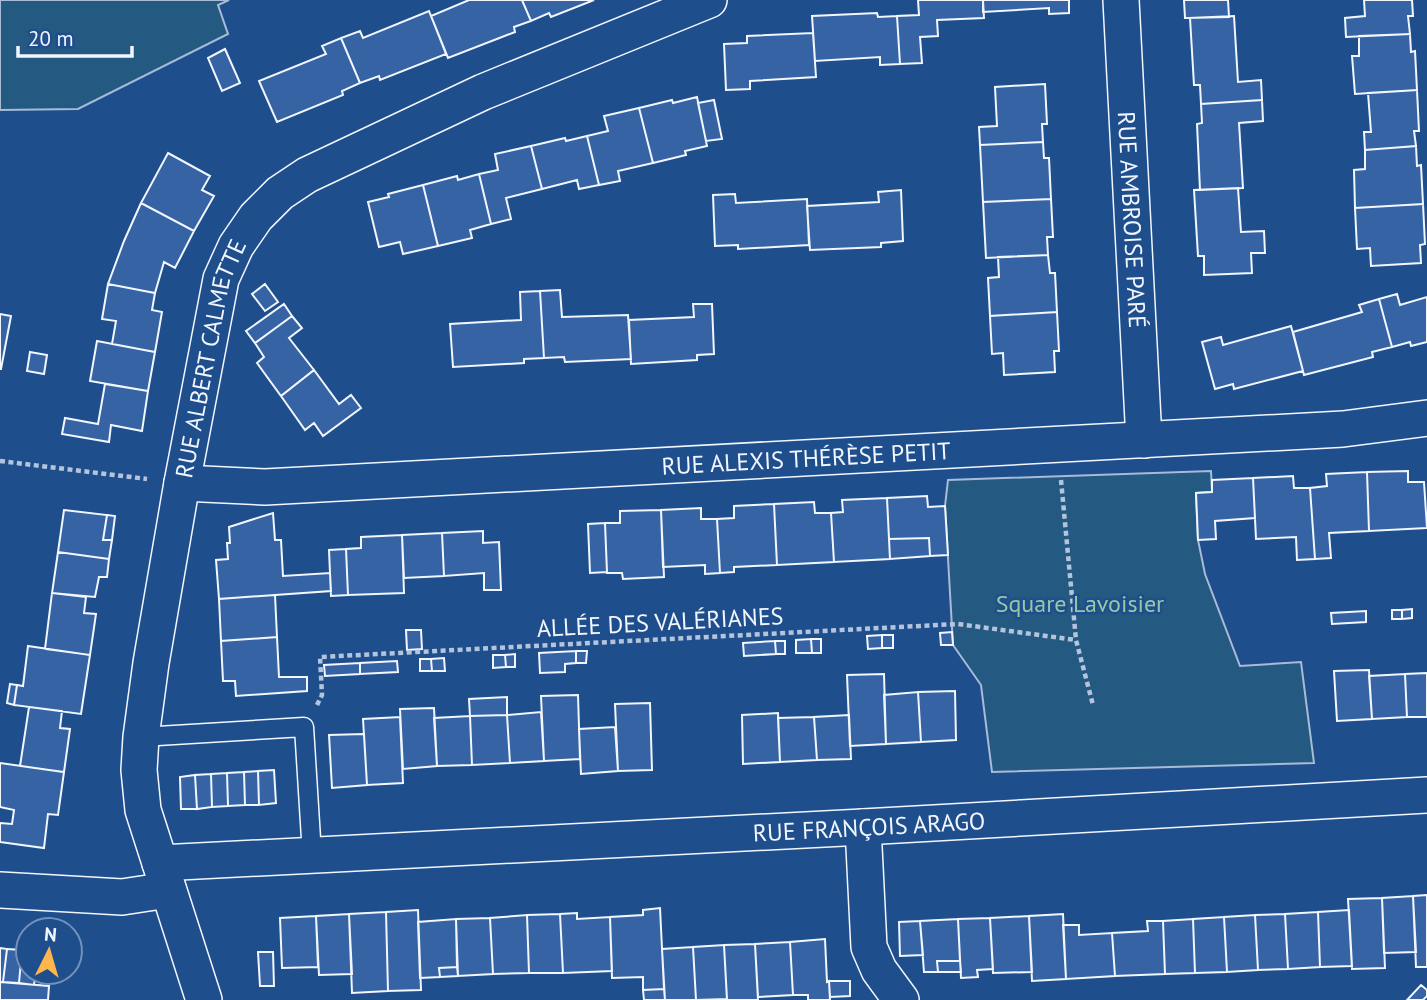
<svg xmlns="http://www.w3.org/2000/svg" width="1427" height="1000" viewBox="0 0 1427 1000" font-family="'PT Sans',sans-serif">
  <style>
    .green { fill: #245a82; stroke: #a8bbd7; stroke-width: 2 }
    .building { fill: #3563a3; stroke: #f2f6ff; stroke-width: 2 }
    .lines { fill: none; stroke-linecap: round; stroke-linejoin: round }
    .service-casing { stroke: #f2f6ff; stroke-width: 21 }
    .minor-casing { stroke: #f2f6ff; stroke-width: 38 }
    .path { stroke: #b3c4dc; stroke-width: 4.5; stroke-dasharray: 5 3.5; stroke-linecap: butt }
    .service { stroke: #1f4e8c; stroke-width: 18 }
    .minor { stroke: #1f4e8c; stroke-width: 35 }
    .labels { text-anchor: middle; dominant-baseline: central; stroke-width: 5; stroke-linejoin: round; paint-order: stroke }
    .street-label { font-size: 24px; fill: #f2f6ff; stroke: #1f4e8c }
    .park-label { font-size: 24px; fill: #97c8a6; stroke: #1f4e8c }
  </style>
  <rect width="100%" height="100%" fill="#1f4e8c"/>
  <path class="green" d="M 0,0 L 229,0 L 218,5 L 228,34 L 78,109 L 0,110 Z
    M 1211,471 L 1212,492 L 1196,493 L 1198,540 L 1205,574 L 1240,666 L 1301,662 L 1314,763 L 992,772 L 981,685 L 953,645 L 945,506 L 948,480 Z"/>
  <path class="building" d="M 469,0 L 522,0 L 531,21 L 514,27 L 515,32 L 448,58 L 431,16 Z
    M 522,0 L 594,0 L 551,17 L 549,13 L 531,21 Z
    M 918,0 L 983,0 L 984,18 L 937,20 L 938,36 L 920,37 L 922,63 L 900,64 L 897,16 L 919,15 Z
    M 983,0 L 1069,0 L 1069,13 L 1049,14 L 1049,8 L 983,12 Z
    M 1184,0 L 1228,0 L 1229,17 L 1185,18 Z
    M 1364,0 L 1412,0 L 1413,16 L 1408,16 L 1410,34 L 1346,37 L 1345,18 L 1365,16 Z
    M 429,11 L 446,54 L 380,80 L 379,76 L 360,83 L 341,38 L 360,31 L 363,38 Z
    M 877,13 L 878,17 L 897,16 L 900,64 L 880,65 L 880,57 L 815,61 L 812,16 Z
    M 1234,16 L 1238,82 L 1261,80 L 1262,100 L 1201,104 L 1200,85 L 1194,85 L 1190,18 Z
    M 813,33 L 816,77 L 750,81 L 750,89 L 726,90 L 724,44 L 747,43 L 747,36 Z
    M 1410,34 L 1411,52 L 1415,51 L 1417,90 L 1355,94 L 1352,56 L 1359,56 L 1359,36 Z
    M 341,38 L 360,83 L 342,91 L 343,95 L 277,122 L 259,81 L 326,54 L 322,46 Z
    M 225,49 L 240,83 L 222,91 L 208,58 Z
    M 1045,84 L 1047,124 L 1042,124 L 1043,142 L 980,145 L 979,127 L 997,126 L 995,87 Z
    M 1417,90 L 1419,131 L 1414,131 L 1416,146 L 1365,150 L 1364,132 L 1371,132 L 1368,93 Z
    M 697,97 L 707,146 L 685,151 L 686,155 L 653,163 L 639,108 L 672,100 L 673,103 Z
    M 714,100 L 722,139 L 706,141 L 698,103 Z
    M 1262,100 L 1263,121 L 1239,123 L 1243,188 L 1200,190 L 1197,124 L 1202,123 L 1201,104 Z
    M 639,108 L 653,163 L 618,171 L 620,181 L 599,185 L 587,136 L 608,131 L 604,116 Z
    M 587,136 L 599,185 L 579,189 L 577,180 L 542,189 L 531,146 L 565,138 L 566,141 Z
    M 1043,142 L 1044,158 L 1049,158 L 1051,199 L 983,202 L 980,145 Z
    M 531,146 L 542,189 L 506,198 L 511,219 L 491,224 L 479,174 L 498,170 L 495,154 Z
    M 1416,146 L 1417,166 L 1421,165 L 1423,204 L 1355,208 L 1354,170 L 1365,169 L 1365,150 Z
    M 168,153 L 210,176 L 202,190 L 214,196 L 194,231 L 141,203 Z
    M 479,174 L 491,224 L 470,230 L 472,238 L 438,246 L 423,185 L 457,176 L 458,180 Z
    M 423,185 L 438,246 L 403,254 L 400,242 L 379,247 L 368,202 L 389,197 L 388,194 Z
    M 1238,188 L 1241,232 L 1264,231 L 1265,253 L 1251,253 L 1252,273 L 1204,275 L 1204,256 L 1198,256 L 1194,190 Z
    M 901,190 L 903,241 L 881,243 L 881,247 L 810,250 L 807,206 L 879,202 L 878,192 Z
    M 735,194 L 736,203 L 807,199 L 809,245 L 738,249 L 738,245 L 715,246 L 713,195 Z
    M 1051,199 L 1053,237 L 1047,237 L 1048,255 L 986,258 L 983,202 Z
    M 141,203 L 194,231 L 175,268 L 164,262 L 155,293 L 108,284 L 124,241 Z
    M 1423,204 L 1425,244 L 1420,245 L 1421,263 L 1371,266 L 1370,248 L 1357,249 L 1355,208 Z
    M 1048,255 L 1050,273 L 1055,273 L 1057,312 L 990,316 L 988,278 L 999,277 L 998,257 Z
    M 108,284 L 155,293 L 152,310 L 162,312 L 155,352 L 112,344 L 116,321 L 102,319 Z
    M 265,284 L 278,302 L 265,311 L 252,294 Z
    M 560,290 L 562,317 L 628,315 L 631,359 L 565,362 L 564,357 L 544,358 L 540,291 Z
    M 540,291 L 544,358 L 524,359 L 524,363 L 453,367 L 450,324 L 521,320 L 520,292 Z
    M 1397,294 L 1400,305 L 1427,297 L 1427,342 L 1411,346 L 1410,342 L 1392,347 L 1379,299 Z
    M 1379,299 L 1392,347 L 1372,352 L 1373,357 L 1304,375 L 1293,332 L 1362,312 L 1359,305 Z
    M 284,304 L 292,316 L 255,343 L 246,331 Z
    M 693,304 L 712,304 L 714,354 L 697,355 L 697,360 L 631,364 L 629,320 L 694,317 Z
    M 1057,312 L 1059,351 L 1054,351 L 1055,372 L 1004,375 L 1003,353 L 992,354 L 990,316 Z
    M 0,314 L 11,316 L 1,369 L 0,369 Z
    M 292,316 L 302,328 L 289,338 L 314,370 L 281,396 L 257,363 L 264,357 L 255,343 Z
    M 1291,326 L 1303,371 L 1234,389 L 1233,384 L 1215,389 L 1202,342 L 1221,337 L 1223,345 Z
    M 97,341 L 155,352 L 148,391 L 90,381 Z
    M 30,352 L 47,355 L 44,374 L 27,371 Z
    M 314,370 L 339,404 L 351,395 L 361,408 L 323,436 L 314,423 L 305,430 L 281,396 Z
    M 105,384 L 148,391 L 142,431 L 111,425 L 109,442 L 62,434 L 65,418 L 98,424 Z
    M 1408,471 L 1408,482 L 1424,482 L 1427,528 L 1369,531 L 1367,472 Z
    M 1367,472 L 1369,531 L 1329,533 L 1331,558 L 1315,559 L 1310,488 L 1327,486 L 1326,474 Z
    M 1293,476 L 1294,488 L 1310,488 L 1315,559 L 1297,560 L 1296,537 L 1256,539 L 1253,478 Z
    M 1253,478 L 1255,518 L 1215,521 L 1216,539 L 1198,540 L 1196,493 L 1212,492 L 1212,480 Z
    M 927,496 L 928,507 L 945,506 L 948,555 L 930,556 L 929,538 L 889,539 L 887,498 Z
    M 887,498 L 890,559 L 834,562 L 831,513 L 843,512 L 842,500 Z
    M 814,502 L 815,513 L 831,513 L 834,562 L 777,565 L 774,504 Z
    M 774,504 L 777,565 L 734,567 L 734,572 L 720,573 L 717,519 L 734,518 L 734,506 Z
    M 701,508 L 701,519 L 717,519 L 720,573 L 705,574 L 705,565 L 663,567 L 661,510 Z
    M 64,510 L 107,515 L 103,540 L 112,540 L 109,559 L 58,552 Z
    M 661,510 L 664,577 L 623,579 L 622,573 L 607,573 L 605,523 L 620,523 L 620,511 Z
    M 273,513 L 275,540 L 281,540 L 283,576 L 330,573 L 331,591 L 219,599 L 216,560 L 228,559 L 227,543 L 230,543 L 229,527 Z
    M 107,515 L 115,516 L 112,540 L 103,540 Z
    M 605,523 L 607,572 L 590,573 L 588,524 Z
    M 483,531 L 483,543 L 499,542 L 501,590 L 484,590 L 484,573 L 444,576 L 442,533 Z
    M 442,533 L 444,576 L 404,578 L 402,535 Z
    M 402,535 L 404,593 L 348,595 L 346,549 L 361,548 L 361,537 Z
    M 929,538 L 930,556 L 890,559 L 889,539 Z
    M 346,549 L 348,595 L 331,596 L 329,550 Z
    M 58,552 L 109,559 L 107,577 L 99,577 L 95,597 L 52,593 Z
    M 52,593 L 86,597 L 84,613 L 96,614 L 90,655 L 45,649 Z
    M 275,595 L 277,637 L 221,641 L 219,599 Z
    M 1412,609 L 1412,618 L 1402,619 L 1402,610 Z
    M 1392,610 L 1402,610 L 1402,619 L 1392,619 Z
    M 1366,611 L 1366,622 L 1332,624 L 1331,613 Z
    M 406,630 L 421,630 L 422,649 L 407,650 Z
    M 952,632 L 953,645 L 941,645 L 940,633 Z
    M 882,635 L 893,635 L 893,648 L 882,648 Z
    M 882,635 L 882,648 L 868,649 L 867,636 Z
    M 277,637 L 279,677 L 307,677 L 307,691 L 236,696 L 235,681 L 223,681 L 221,641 Z
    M 811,639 L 812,653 L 796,653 L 796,640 Z
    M 811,639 L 821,639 L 821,653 L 812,653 Z
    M 775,641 L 776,654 L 744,656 L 743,643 Z
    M 775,641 L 785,641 L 785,654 L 776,654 Z
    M 28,646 L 90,655 L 81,714 L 14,705 L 17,685 L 23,686 Z
    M 576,651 L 587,651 L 586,663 L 576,663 Z
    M 576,651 L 576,663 L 565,664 L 565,672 L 540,673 L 539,653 Z
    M 515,654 L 515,667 L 506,667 L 505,655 Z
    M 493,655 L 505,655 L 506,667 L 493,668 Z
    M 444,658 L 445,671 L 432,671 L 431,659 Z
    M 420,659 L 431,659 L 432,671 L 420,671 Z
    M 397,661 L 398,672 L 360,674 L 360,663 Z
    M 360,663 L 360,674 L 325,676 L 324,665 Z
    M 1369,670 L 1372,719 L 1337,721 L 1334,671 Z
    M 1427,673 L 1427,717 L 1407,717 L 1405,674 Z
    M 884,674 L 886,744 L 850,746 L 847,675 Z
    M 1405,674 L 1407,717 L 1372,719 L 1369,676 Z
    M 10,684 L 17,685 L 14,705 L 7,703 Z
    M 955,691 L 956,740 L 921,742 L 918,692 Z
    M 918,692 L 921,742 L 886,744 L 884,695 Z
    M 578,695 L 580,759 L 544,761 L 541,696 Z
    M 507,697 L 507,715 L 470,716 L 469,699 Z
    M 650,703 L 652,770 L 618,771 L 615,704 Z
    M 29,707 L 62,711 L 60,728 L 70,729 L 64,772 L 20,766 Z
    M 434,708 L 437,766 L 403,769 L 400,709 Z
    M 541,712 L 544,761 L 510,763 L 507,715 Z
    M 778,713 L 780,762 L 743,764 L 742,715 Z
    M 507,715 L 510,763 L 472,765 L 470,716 Z
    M 849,715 L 851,759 L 817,760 L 814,717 Z
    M 470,716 L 472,765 L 437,766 L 434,718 Z
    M 400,717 L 403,783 L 367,785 L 363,719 Z
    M 814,717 L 817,760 L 780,762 L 778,718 Z
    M 615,727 L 618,771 L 581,774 L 579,729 Z
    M 364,734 L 367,785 L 332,788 L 329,735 Z
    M 0,763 L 64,772 L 58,815 L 48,814 L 44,848 L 0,842 L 0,823 L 12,824 L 14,810 L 0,807 Z
    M 274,770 L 276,803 L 259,805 L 258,771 Z
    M 258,771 L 259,805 L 245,805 L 244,772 Z
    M 244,772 L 245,805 L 228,806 L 227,773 Z
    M 227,773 L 228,806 L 212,807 L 211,774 Z
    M 211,774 L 212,807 L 197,809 L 195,775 Z
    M 195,775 L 197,809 L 181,809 L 180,777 Z
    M 1427,895 L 1427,967 L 1416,967 L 1413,896 Z
    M 1413,896 L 1416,952 L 1384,953 L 1382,898 Z
    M 1382,898 L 1385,968 L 1352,969 L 1348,899 Z
    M 660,908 L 664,989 L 643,990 L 643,977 L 612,978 L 610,917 L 643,915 L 643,910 Z
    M 418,910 L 421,990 L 388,991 L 386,912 Z
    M 1349,910 L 1352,966 L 1320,967 L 1318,912 Z
    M 386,912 L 388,991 L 352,993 L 349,914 Z
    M 1318,912 L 1320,967 L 1288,969 L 1285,914 Z
    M 577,913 L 577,919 L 610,917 L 612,971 L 563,973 L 560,914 Z
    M 349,914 L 352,974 L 319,975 L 316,916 Z
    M 560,914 L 563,973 L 529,973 L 527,915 Z
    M 1063,914 L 1066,979 L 1032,981 L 1029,916 Z
    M 1285,914 L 1288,969 L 1258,970 L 1255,915 Z
    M 527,915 L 529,973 L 493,974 L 490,918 Z
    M 1255,915 L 1258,970 L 1227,972 L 1224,917 Z
    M 316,916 L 318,967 L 282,968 L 280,918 Z
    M 1029,916 L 1032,972 L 993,973 L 990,918 Z
    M 1224,917 L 1227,972 L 1195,973 L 1193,919 Z
    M 490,918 L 493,974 L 458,976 L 456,919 Z
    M 990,918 L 993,969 L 977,970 L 978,977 L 961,978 L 958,919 Z
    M 456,919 L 457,967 L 439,968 L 440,977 L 420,978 L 418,922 Z
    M 958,919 L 960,961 L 937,961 L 938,972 L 924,972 L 920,921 Z
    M 1193,919 L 1195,973 L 1165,974 L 1163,921 Z
    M 920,921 L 923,955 L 900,956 L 899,922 Z
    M 1147,921 L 1163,921 L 1165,974 L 1115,976 L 1112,933 L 1148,931 Z
    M 1063,925 L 1079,925 L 1079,935 L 1112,933 L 1115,976 L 1066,979 Z
    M 825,939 L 827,982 L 829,981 L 830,1000 L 808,1000 L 808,995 L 793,995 L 790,942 Z
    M 790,942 L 793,995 L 758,997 L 755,944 Z
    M 755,944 L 758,1000 L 727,1000 L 724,945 Z
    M 724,945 L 727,999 L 696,1000 L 693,947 Z
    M 693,947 L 696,1000 L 665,1000 L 662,949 Z
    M 0,948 L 7,949 L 3,982 L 0,982 Z
    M 7,949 L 22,950 L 19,983 L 3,982 Z
    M 22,950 L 28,951 L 28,972 L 36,972 L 34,985 L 19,983 Z
    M 258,952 L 273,952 L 274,986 L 260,986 Z
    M 937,961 L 960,961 L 961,972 L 938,972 Z
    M 457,967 L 458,976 L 440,977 L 439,968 Z
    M 829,981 L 850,981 L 850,996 L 830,997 Z
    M 0,982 L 49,986 L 48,1000 L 0,1000 Z
    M 1421,985 L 1427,990 L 1427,996 L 1423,1000 L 1407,1000 Z
    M 664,989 L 665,1000 L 644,1000 L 643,990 Z"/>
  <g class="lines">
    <g class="service-casing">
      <path id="service" d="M 141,737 L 304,727 L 312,855"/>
    </g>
    <g class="minor-casing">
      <g id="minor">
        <path id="s1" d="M 1121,0 L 1144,440"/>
        <path id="s2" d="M 182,483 L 265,487 L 1343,429 L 1427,418"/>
        <path d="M 863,827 L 869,947 L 879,970 L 901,1000"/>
        <path id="s3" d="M 160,863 L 863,827 L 1427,795"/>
        <path d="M 0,890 L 122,897 L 168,890"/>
        <path id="s4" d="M 204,1000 L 143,810 L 139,770 L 141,737 L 151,663 L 182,483 L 221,279 L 236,246 L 256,217 L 280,193 L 307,175 L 483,92 L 709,0"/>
      </g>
    </g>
    <path class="path" d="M 0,461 L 147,479
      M 1061,480 L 1076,640 L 1093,705
      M 317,705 L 322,695 L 320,657 L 958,624 L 1076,640"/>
    <use href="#service" class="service"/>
    <use href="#minor" class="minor"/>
  </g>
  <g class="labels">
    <g class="street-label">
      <text stroke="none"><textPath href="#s1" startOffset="220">RUE AMBROISE PARÉ</textPath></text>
      <text stroke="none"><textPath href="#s4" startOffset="658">RUE ALBERT CALMETTE</textPath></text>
      <text stroke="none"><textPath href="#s2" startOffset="625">RUE ALEXIS THÉRÈSE PETIT</textPath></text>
      <text transform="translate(660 622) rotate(-3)">ALLÉE DES VALÉRIANES</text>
      <text stroke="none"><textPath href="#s3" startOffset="710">RUE FRANÇOIS ARAGO</textPath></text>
    </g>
    <g class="park-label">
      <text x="1080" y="603">Square Lavoisier</text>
    </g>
  </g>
  <g transform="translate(49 951) rotate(5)"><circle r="33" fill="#1f4e8c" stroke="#7391ba" stroke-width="2"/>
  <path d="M0-5L12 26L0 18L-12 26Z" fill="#ffb74d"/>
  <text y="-10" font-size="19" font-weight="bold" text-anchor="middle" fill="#f2f6ff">N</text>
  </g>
  <path d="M18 46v10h114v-10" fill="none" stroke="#f2f6ff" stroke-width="3.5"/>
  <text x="28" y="46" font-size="21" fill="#f2f6ff" stroke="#1f4e8c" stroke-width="5" paint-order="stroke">20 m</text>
</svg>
